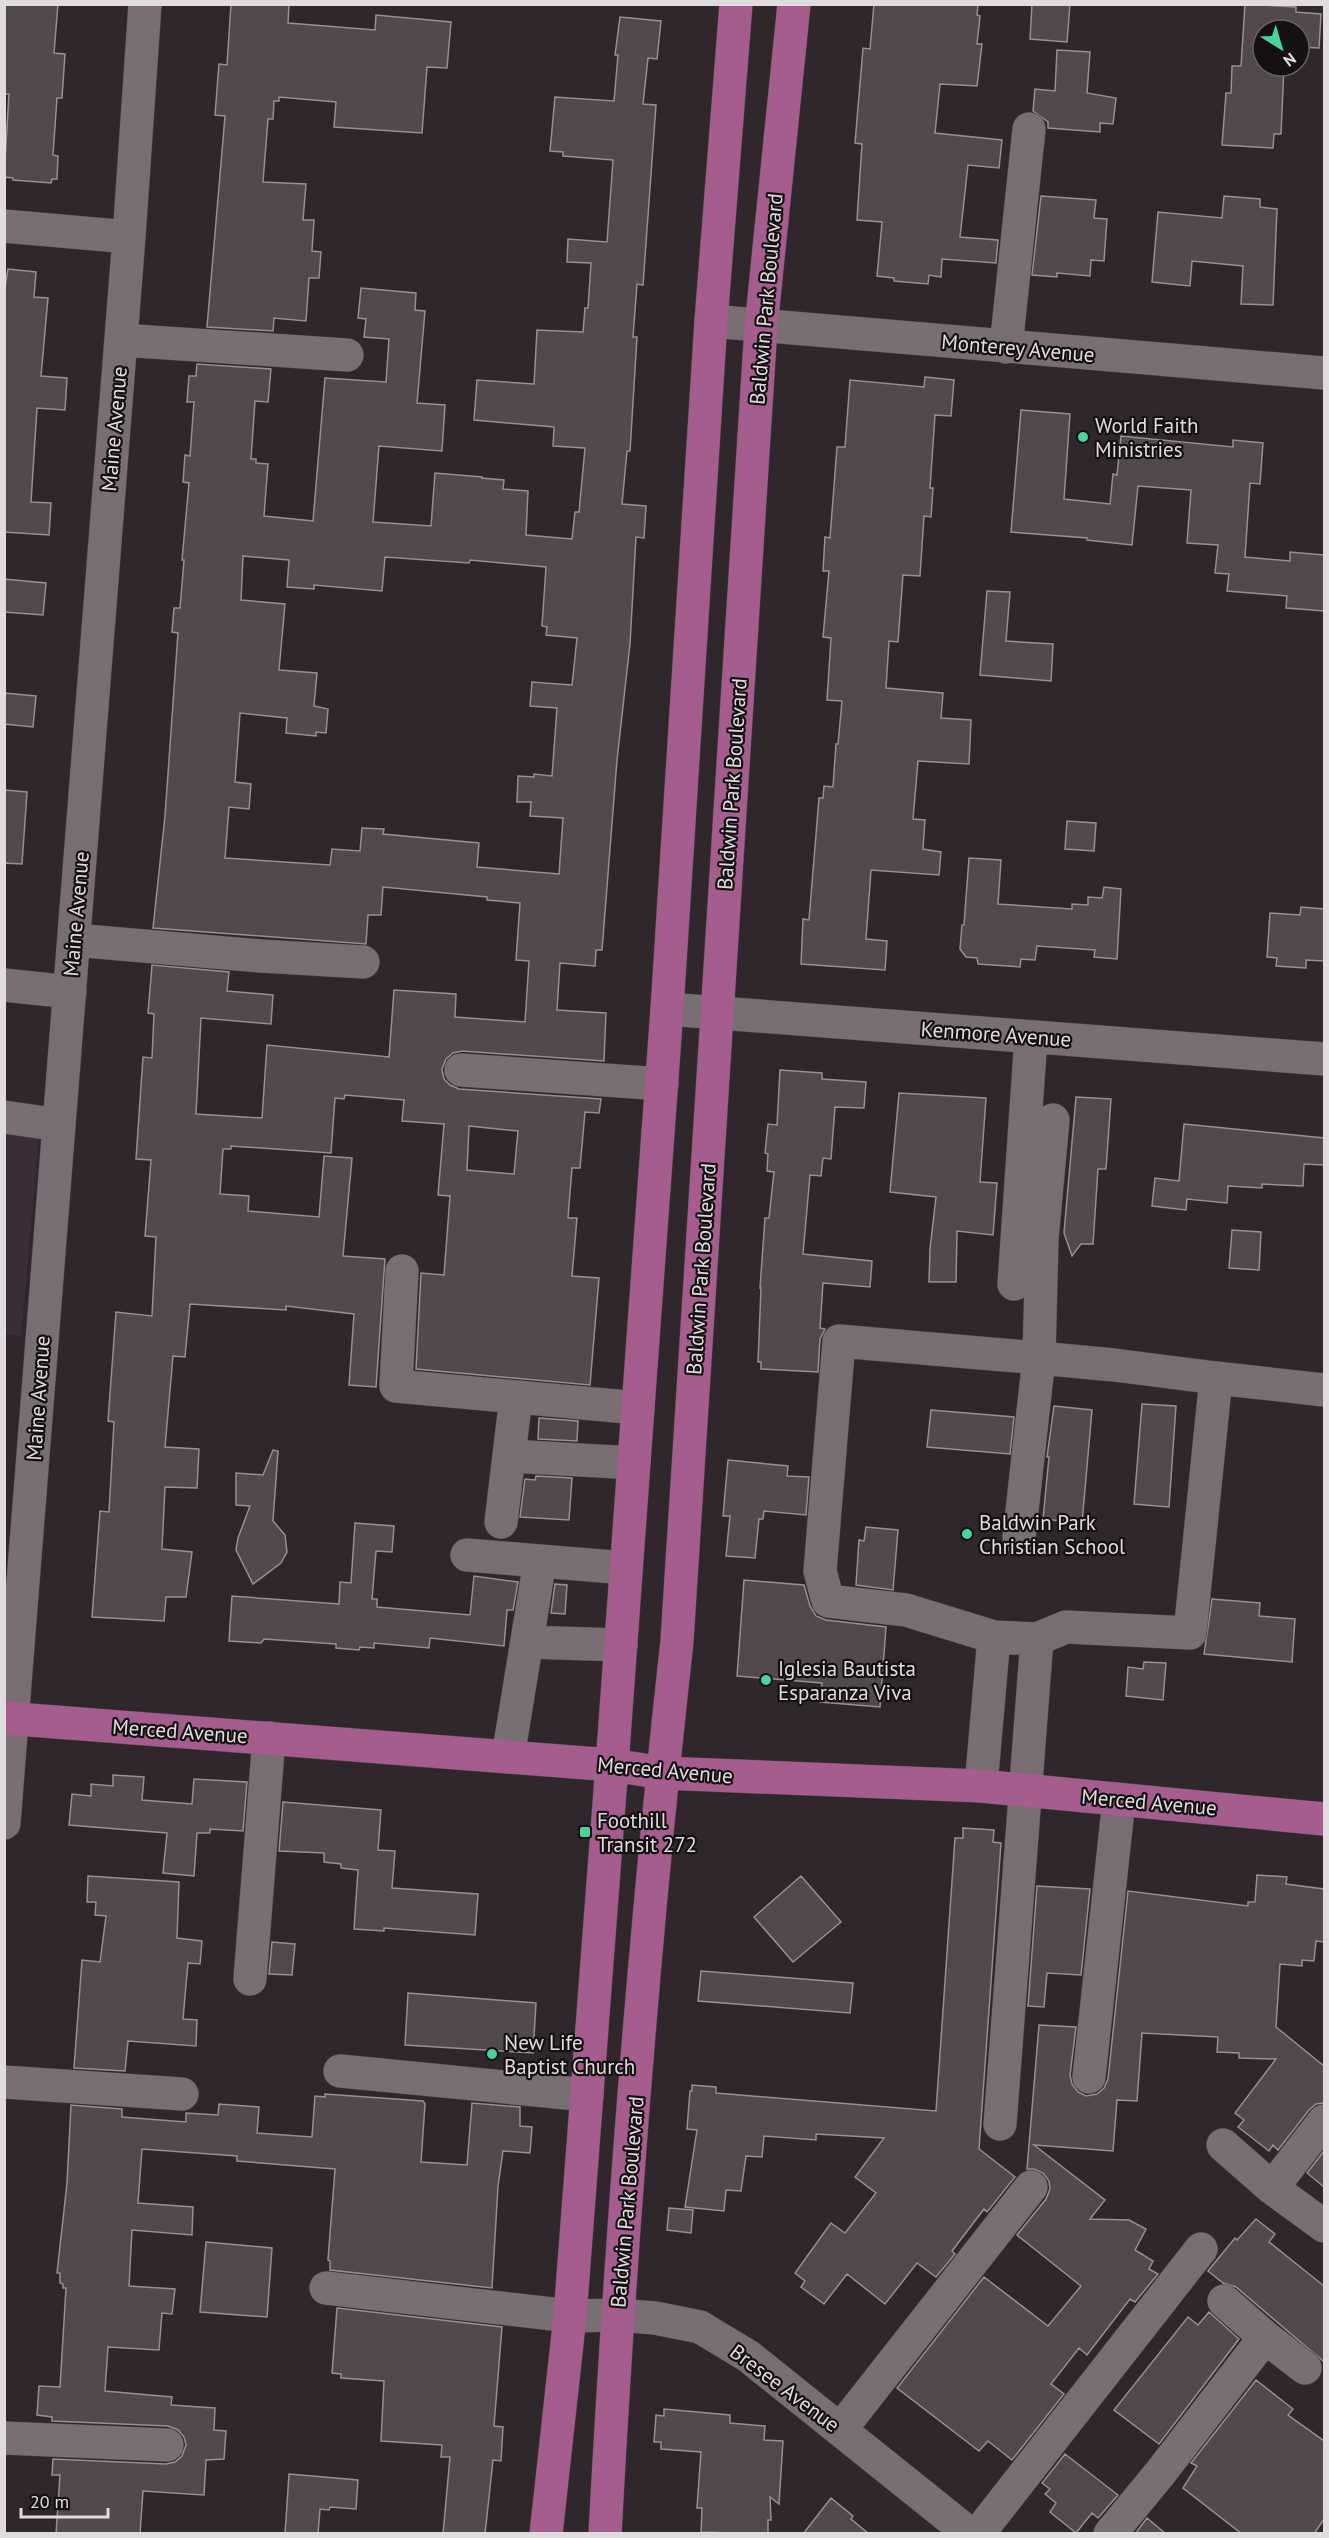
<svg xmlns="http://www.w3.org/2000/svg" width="1329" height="2538" viewBox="0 0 1329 2538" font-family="'PT Sans',sans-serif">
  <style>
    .built { fill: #3c2e36 }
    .building { fill: #52494e; stroke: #988e94; stroke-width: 1.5; fill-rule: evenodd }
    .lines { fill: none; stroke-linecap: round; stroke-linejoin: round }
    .minor-casing { stroke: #4b4549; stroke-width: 34 }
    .major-casing { stroke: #4b4549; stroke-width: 34 }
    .minor { stroke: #786e74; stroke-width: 33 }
    .major { stroke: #a55d8d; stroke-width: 33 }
    .poi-dot { fill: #4ad49c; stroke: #151113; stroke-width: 2 }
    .labels { text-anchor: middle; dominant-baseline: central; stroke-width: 4.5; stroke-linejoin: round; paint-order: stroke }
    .street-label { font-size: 21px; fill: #e0dbde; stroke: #151113 }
    .poi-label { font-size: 21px; fill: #e0dbde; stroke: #151113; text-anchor: start }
  </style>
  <rect width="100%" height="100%" fill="#2f272c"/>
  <path class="built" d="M 4,1103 L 42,1106 L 21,1336 L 5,1334 Z"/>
  <path class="building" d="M 4,4 L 58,4 L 54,53 L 65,54 L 62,98 L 57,98 L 53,155 L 58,156 L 57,179 L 52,179 L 51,183 L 13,180 L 13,178 L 4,177 L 9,94 L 5,94 Z
    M 231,4 L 289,4 L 288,23 L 375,30 L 376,15 L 451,22 L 447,68 L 427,67 L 422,133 L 334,127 L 336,102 L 279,97 L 279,101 L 274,101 L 273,119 L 268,119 L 263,182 L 306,184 L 303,220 L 314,220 L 312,251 L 321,252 L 319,278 L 309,278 L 306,321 L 274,318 L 273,331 L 207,327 L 225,116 L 215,115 L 219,64 L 227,65 Z
    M 874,4 L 978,4 L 977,15 L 980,16 L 977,44 L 982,44 L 977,86 L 940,84 L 935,133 L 1002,140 L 999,168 L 968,165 L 960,237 L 998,240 L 996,263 L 942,259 L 941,277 L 929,275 L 928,284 L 894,281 L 894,278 L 877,276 L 882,222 L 857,220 L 862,144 L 855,143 L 863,48 L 870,49 Z
    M 1032,4 L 1070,4 L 1067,42 L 1030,39 Z
    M 1245,4 L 1296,7 L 1296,12 L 1321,14 L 1319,48 L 1299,47 L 1299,30 L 1263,30 L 1263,66 L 1284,66 L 1281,134 L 1274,134 L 1273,148 L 1222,145 L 1226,93 L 1231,93 L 1232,66 L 1241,66 Z
    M 620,17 L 661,21 L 657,59 L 648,58 L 643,104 L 656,105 L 643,285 L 637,284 L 633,337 L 637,337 L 630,451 L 627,451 L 622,504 L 646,506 L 644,538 L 636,537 L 630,644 L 617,760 L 602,950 L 596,950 L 595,966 L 560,963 L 557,1010 L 606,1013 L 604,1061 L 462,1051 L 453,1053 L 446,1059 L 442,1069 L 444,1079 L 450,1085 L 459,1089 L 601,1099 L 599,1113 L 585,1112 L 580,1168 L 572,1168 L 568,1218 L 577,1218 L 572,1276 L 599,1278 L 590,1385 L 416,1369 L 421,1273 L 444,1275 L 450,1196 L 438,1195 L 444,1124 L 402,1121 L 404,1100 L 345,1095 L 344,1099 L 335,1098 L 331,1153 L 231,1146 L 231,1149 L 223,1149 L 220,1194 L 249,1196 L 248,1211 L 319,1217 L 324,1156 L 352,1158 L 343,1256 L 385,1259 L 376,1387 L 349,1385 L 354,1314 L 286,1306 L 286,1310 L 190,1304 L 185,1357 L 173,1356 L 165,1447 L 199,1449 L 197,1488 L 165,1487 L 162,1549 L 192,1552 L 186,1597 L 166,1597 L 164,1621 L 92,1617 L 100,1511 L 109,1512 L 114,1422 L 108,1421 L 116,1312 L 152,1316 L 156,1237 L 145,1236 L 151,1160 L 136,1159 L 143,1057 L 152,1058 L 154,1014 L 148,1013 L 152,965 L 229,972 L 227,991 L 273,995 L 271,1024 L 201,1018 L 196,1114 L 262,1118 L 267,1045 L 389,1057 L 394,990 L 456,994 L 455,1017 L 525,1022 L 529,961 L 516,960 L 520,903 L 487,900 L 487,897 L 383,887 L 381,915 L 368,915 L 366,944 L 153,928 L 165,816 L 178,633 L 172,632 L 174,608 L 180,608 L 184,560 L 182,560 L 189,483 L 183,482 L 185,455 L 190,456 L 194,402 L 187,402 L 189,376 L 196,376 L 197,364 L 271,369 L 268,402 L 255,401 L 251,459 L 256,459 L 256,463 L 268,464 L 264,516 L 313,521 L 325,378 L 386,382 L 389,339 L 364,337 L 366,319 L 358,318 L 361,288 L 416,293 L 415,310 L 425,311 L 417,403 L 445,405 L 442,451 L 379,446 L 373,522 L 431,526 L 435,473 L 482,477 L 482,478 L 504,480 L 503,489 L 528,491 L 526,535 L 572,539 L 575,512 L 579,512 L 585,448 L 553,446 L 554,427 L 474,420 L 477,380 L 534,384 L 537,330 L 583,332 L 585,308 L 588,308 L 591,263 L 567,262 L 568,239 L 607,242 L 613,160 L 563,156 L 563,152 L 550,151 L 555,97 L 614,101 L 618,55 L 615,55 ZM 243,556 L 289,560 L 287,587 L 314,589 L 314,585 L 382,591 L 385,557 L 469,563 L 470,560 L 546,567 L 542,626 L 547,627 L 546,635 L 577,638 L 572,685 L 532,682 L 530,706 L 557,708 L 552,776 L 534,774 L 534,777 L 518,776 L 517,802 L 531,802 L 530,816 L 563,818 L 559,874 L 477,867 L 479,843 L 383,834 L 384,829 L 362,828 L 360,851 L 332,849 L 330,865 L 225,858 L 229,807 L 249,809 L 251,784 L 235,782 L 240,713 L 287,718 L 286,733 L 316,736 L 316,732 L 326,733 L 328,709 L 314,706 L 317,673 L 279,670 L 285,604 L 241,600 ZM 469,1126 L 518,1131 L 514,1174 L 467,1170 Z
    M 1057,50 L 1090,52 L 1087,93 L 1116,98 L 1113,124 L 1100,123 L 1100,132 L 1048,128 L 1048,122 L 1033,111 L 1035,89 L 1055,91 Z
    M 1041,196 L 1096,200 L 1094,218 L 1107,219 L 1104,261 L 1091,260 L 1090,276 L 1057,273 L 1057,277 L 1032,275 Z
    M 1224,196 L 1260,199 L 1260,207 L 1277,209 L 1273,305 L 1241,304 L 1243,266 L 1192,261 L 1190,286 L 1152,282 L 1158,212 L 1222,218 Z
    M 8,269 L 36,272 L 34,297 L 48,298 L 41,376 L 67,378 L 65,410 L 37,408 L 31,502 L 51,503 L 49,535 L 4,532 L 4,293 Z
    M 925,377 L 954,380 L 951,416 L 935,415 L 930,488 L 933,488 L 931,517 L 924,516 L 920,576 L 903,575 L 898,642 L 889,641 L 886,688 L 943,693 L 941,718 L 971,720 L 969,764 L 918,761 L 913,819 L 925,820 L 923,849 L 941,852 L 939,875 L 871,870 L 866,939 L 887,941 L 885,970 L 801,964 L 803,919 L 809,920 L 819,798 L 823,798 L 824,786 L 833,787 L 836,744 L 838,744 L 842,701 L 827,700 L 831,638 L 823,637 L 829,571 L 823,571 L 825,537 L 830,538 L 837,447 L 845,447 L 850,380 L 924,387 Z
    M 1021,410 L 1070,414 L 1064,499 L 1110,504 L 1113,474 L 1117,475 L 1121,436 L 1233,447 L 1233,440 L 1263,443 L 1260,484 L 1250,483 L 1245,557 L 1290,561 L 1290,552 L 1324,555 L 1324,611 L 1286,608 L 1287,596 L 1227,591 L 1229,574 L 1215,573 L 1218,545 L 1187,543 L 1191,490 L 1138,486 L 1132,545 L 1087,540 L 1087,538 L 1011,532 Z
    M 4,579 L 46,583 L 43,615 L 4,612 Z
    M 987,591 L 1010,592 L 1006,641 L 1053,644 L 1051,681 L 980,675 Z
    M 4,693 L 36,696 L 33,727 L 4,724 Z
    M 4,790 L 27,792 L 22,864 L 4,863 Z
    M 1067,821 L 1096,823 L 1094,851 L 1065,849 Z
    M 969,858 L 1001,860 L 998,904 L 1072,909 L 1072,904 L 1088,905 L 1088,897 L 1102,898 L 1104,887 L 1121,889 L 1117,959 L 1094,957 L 1095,950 L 1037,946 L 1035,960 L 1021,959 L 1020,967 L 978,964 L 977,958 L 966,957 L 960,949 L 962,925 L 964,925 Z
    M 1301,907 L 1324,909 L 1324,961 L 1306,960 L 1306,968 L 1276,966 L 1277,958 L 1267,957 L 1270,913 L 1300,915 Z
    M 780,1070 L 822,1073 L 822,1079 L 866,1082 L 864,1108 L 835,1107 L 831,1159 L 823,1158 L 821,1176 L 810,1175 L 803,1254 L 872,1261 L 870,1287 L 823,1283 L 820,1328 L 825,1329 L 820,1339 L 818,1372 L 761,1369 L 761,1362 L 758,1362 L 761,1288 L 760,1288 L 765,1218 L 769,1218 L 774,1172 L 767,1171 L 768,1154 L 765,1153 L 768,1124 L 777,1125 Z
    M 899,1093 L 986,1098 L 980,1182 L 997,1183 L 993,1235 L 957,1231 L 956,1282 L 929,1282 L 930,1249 L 936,1197 L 890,1192 Z
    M 1076,1097 L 1111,1099 L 1106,1169 L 1098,1169 L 1093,1244 L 1081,1244 L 1072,1256 L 1064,1233 Z
    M 1184,1124 L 1324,1138 L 1324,1165 L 1304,1164 L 1303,1186 L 1262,1184 L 1262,1188 L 1228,1186 L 1227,1203 L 1187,1199 L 1186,1210 L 1152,1206 L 1155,1178 L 1179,1181 Z
    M 1232,1230 L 1261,1232 L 1259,1270 L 1229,1268 Z
    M 1142,1404 L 1176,1406 L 1169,1507 L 1134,1504 Z
    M 1054,1406 L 1092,1410 L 1082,1523 L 1043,1519 L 1049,1457 L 1047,1457 Z
    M 931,1410 L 1014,1417 L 1010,1454 L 927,1447 Z
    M 539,1418 L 578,1421 L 577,1441 L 538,1439 Z
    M 273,1450 L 278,1451 L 273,1521 L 285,1535 L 287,1552 L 281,1563 L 253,1584 L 236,1550 L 238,1538 L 250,1506 L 236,1505 L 236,1473 L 263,1475 Z
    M 728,1460 L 788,1466 L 787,1476 L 809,1477 L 806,1515 L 764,1511 L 763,1519 L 759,1519 L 755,1558 L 726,1556 L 730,1516 L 723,1516 Z
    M 536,1476 L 572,1478 L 569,1520 L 520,1517 L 525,1479 L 535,1480 Z
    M 355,1523 L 394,1526 L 392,1552 L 376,1551 L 372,1599 L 377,1599 L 377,1607 L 470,1615 L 474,1576 L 518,1582 L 513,1610 L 507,1610 L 504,1646 L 430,1638 L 429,1648 L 374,1643 L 374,1648 L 360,1647 L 359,1650 L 336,1648 L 336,1644 L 264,1639 L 261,1643 L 229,1641 L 232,1596 L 339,1604 L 340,1582 L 351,1583 Z
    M 866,1527 L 898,1530 L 893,1590 L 856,1585 L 859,1540 L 864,1541 Z
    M 744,1580 L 804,1585 L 810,1606 L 816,1616 L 826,1620 L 886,1627 L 880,1707 L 820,1702 L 822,1683 L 737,1676 Z
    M 555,1584 L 567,1585 L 565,1614 L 551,1613 Z
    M 1212,1599 L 1260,1603 L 1259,1616 L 1295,1619 L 1292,1662 L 1204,1654 Z
    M 1144,1662 L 1166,1663 L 1163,1700 L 1126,1696 L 1128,1667 L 1143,1669 Z
    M 113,1775 L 144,1777 L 142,1800 L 192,1804 L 194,1779 L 247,1782 L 243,1831 L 210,1829 L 210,1833 L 197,1833 L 194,1876 L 163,1873 L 167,1833 L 69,1825 L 72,1794 L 91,1796 L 91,1784 L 113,1786 Z
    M 283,1802 L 381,1810 L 378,1850 L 395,1851 L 392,1888 L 478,1894 L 475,1935 L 384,1928 L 384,1931 L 354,1929 L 358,1870 L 341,1868 L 341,1864 L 324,1862 L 324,1853 L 279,1851 Z
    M 963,1828 L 994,1830 L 993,1842 L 1001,1843 L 979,2149 L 1015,2177 L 987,2212 L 984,2209 L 952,2251 L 955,2254 L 936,2277 L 917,2263 L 885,2304 L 847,2274 L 824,2304 L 801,2287 L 805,2281 L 795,2273 L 831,2223 L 845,2233 L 876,2193 L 855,2177 L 884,2138 L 816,2134 L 816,2140 L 764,2136 L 762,2157 L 746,2156 L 741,2191 L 726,2190 L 724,2211 L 685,2207 L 697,2130 L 687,2129 L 690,2091 L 692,2091 L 692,2085 L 716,2087 L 716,2093 L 936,2111 L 955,1838 L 963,1838 Z
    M 1257,1875 L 1287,1877 L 1286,1884 L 1324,1889 L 1324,1942 L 1316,1941 L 1314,1961 L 1302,1960 L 1302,1966 L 1280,1964 L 1276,2027 L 1324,2066 L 1324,2103 L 1316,2104 L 1309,2110 L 1278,2150 L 1273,2145 L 1269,2151 L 1238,2127 L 1244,2120 L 1235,2113 L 1276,2059 L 1239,2058 L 1239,2053 L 1217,2052 L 1218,2037 L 1142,2033 L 1137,2101 L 1117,2100 L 1113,2151 L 1034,2145 L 1105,2200 L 1090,2219 L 1129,2220 L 1146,2229 L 1135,2250 L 1153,2261 L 1149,2269 L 1158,2274 L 1135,2302 L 1130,2299 L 1087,2355 L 1079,2348 L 1051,2384 L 1064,2394 L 1012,2460 L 988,2441 L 979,2451 L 897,2388 L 984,2277 L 1048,2326 L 1081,2286 L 1017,2235 L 1046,2199 L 1050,2189 L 1049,2181 L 1043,2173 L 1034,2169 L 1027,2169 L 1039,2025 L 1076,2027 L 1070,2075 L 1072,2084 L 1078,2092 L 1086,2096 L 1097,2094 L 1104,2088 L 1108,2079 L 1128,1891 L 1248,1906 L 1248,1902 L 1255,1902 Z
    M 88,1876 L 179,1882 L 177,1938 L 202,1941 L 200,1964 L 188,1963 L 183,2019 L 197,2020 L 196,2046 L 128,2041 L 125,2071 L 74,2068 L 82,1960 L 100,1962 L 106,1916 L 95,1915 L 96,1902 L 87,1902 Z
    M 801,1876 L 841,1922 L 793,1962 L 754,1917 Z
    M 1037,1886 L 1090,1889 L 1081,1975 L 1047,1973 L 1044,2007 L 1028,2006 Z
    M 272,1942 L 295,1944 L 292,1975 L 269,1974 Z
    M 701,1971 L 853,1983 L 850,2013 L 698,2001 Z
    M 408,1993 L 536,2003 L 533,2053 L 405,2045 Z
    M 325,2094 L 423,2101 L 425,2104 L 421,2162 L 467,2165 L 472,2103 L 520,2107 L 520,2126 L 532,2127 L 530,2153 L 503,2151 L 498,2186 L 492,2288 L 330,2270 L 330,2261 L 328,2260 L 335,2169 L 237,2161 L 237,2156 L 142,2149 L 138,2203 L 193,2207 L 192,2235 L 132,2230 L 129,2286 L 175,2289 L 172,2314 L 162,2313 L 159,2350 L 108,2347 L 105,2391 L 172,2397 L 171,2405 L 215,2408 L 214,2430 L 226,2431 L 224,2459 L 206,2460 L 204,2495 L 143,2491 L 140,2534 L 56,2534 L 60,2475 L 52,2475 L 53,2459 L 166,2464 L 175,2462 L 182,2456 L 186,2445 L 184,2437 L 178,2430 L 168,2426 L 52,2421 L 52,2417 L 37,2415 L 39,2386 L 60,2387 L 66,2288 L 63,2288 L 63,2284 L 60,2283 L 60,2273 L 57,2273 L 67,2183 L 71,2105 L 122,2109 L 122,2117 L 186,2122 L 186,2113 L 218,2115 L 219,2104 L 259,2107 L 257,2133 L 312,2137 L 315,2096 L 325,2097 Z
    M 1324,2151 L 1324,2187 L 1307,2173 Z
    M 669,2208 L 693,2210 L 691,2233 L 667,2230 Z
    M 1256,2219 L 1275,2234 L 1269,2242 L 1324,2286 L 1324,2362 L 1236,2287 L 1223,2283 L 1208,2271 L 1235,2238 L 1237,2240 Z
    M 206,2242 L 272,2248 L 267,2317 L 200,2312 Z
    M 337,2308 L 502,2327 L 494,2426 L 503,2427 L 501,2461 L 493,2460 L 485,2534 L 443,2534 L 450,2457 L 441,2457 L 442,2445 L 381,2441 L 384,2381 L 341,2378 L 341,2374 L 332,2373 Z
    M 1209,2312 L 1239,2339 L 1159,2444 L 1114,2410 L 1188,2317 L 1198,2325 Z
    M 1256,2380 L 1293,2409 L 1288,2415 L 1324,2441 L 1324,2519 L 1314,2534 L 1242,2534 L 1183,2488 L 1197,2466 L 1191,2463 Z
    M 664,2409 L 730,2415 L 730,2423 L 765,2426 L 764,2440 L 783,2441 L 779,2504 L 770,2497 L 771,2520 L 768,2520 L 768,2534 L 701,2532 L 702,2508 L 697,2508 L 701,2452 L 661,2449 L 661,2442 L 654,2442 L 656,2415 L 664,2416 Z
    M 1065,2454 L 1118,2495 L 1098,2518 L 1092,2513 L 1076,2533 L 1050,2512 L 1056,2503 L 1045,2494 L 1050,2489 L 1042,2483 Z
    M 289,2474 L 358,2480 L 356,2509 L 330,2507 L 329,2510 L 320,2509 L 318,2534 L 285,2534 Z
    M 831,2498 L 853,2516 L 851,2519 L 869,2534 L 803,2534 Z
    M 1147,2518 L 1166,2534 L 1135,2534 Z"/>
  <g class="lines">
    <g class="minor-casing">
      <path id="minor" d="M 4,226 L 129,237
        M 711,321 L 1324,373
        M 121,340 L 347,355
        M 1006,347 L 1029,129
        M 74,940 L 261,956 L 363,962
        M 4,985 L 70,992
        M 667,1009 L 1324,1059
        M 461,1070 L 662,1084
        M 4,1117 L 59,1125
        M 402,1271 L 396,1386 L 638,1408
        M 1014,1284 L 1031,1037
        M 1216,1378 L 1324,1390
        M 509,1456 L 634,1463
        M 501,1522 L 516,1397
        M 1019,1538 L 1039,1358 L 839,1341 L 820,1571 L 828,1601 L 906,1610 L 994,1637 L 1037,1639 L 1066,1627 L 1190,1633 L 1216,1378 L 1114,1365 L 1039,1358 L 1042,1239 L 1053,1120
        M 467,1555 L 626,1568
        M 527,1642 L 621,1645
        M 508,1757 L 540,1561
        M 981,1786 L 994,1637
        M 4,1823 L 129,237 L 145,4
        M 250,1979 L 269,1738
        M 340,2071 L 587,2095
        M 1089,2077 L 1119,1800
        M 4,2082 L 182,2094
        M 1000,2124 L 1037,1639
        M 1223,2145 L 1272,2188 L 1324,2226
        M 1272,2188 L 1324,2121
        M 326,2288 L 570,2316 L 617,2315 L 655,2318 L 700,2327 L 748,2356 L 970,2534
        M 1224,2301 L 1265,2337
        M 840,2430 L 1031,2187
        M 4,2438 L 167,2445
        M 978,2534 L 1201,2249
        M 1110,2534 L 1161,2472 L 1265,2337 L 1305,2368"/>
    </g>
    <g class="major-casing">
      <path id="major" d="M 4,1718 L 612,1765 L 663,1773 L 981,1786 L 1324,1819
        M 546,2534 L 570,2316 L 612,1765 L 667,1009 L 711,321 L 736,4
        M 605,2534 C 621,2236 644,1938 677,1641 L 761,327 L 794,4"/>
    </g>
    <use href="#minor" class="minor"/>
    <use href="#major" class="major"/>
  </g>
  <g class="poi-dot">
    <circle cx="1083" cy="437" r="6"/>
    <circle cx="967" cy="1534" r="6"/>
    <circle cx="766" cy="1680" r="6"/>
    <rect x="579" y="1826" width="12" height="12" rx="3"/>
    <circle cx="492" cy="2054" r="6"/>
  </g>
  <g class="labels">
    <g class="street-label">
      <text transform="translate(766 299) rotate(-85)">Baldwin Park Boulevard</text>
      <text transform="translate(1018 348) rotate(5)">Monterey Avenue</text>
      <text transform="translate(114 429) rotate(-85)">Maine Avenue</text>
      <text transform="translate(732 784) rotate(-86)">Baldwin Park Boulevard</text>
      <text transform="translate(76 914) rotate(-85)">Maine Avenue</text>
      <text transform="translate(996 1034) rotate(4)">Kenmore Avenue</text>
      <text transform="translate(701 1269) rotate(-86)">Baldwin Park Boulevard</text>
      <text transform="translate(38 1398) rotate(-86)">Maine Avenue</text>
      <text transform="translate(180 1731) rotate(4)">Merced Avenue</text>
      <text transform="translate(665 1770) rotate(5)">Merced Avenue</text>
      <text transform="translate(1149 1802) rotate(5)">Merced Avenue</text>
      <text transform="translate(627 2202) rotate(-85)">Baldwin Park Boulevard</text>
      <text transform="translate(785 2388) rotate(37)">Bresee Avenue</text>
    </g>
    <g class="poi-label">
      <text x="1095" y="425">World Faith<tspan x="1095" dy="24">Ministries</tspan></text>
      <text x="979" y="1522">Baldwin Park<tspan x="979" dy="24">Christian School</tspan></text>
      <text x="778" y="1668">Iglesia Bautista<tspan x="778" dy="24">Esparanza Viva</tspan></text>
      <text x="597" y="1820">Foothill<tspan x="597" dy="24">Transit 272</tspan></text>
      <text x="504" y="2042">New Life<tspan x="504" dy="24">Baptist Church</tspan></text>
    </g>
  </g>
  <rect width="1329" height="2538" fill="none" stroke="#e0dbde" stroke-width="12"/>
  <g transform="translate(1281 48) rotate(143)"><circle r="28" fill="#151113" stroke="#666264" stroke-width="1.5"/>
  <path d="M0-4.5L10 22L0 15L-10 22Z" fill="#4ad49c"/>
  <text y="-9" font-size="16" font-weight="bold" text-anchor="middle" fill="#e0dbde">N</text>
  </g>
  <path d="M21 2508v9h87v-9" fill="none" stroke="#e0dbde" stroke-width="3"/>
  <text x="30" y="2508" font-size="18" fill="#e0dbde" stroke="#151113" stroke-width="4.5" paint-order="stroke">20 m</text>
</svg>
